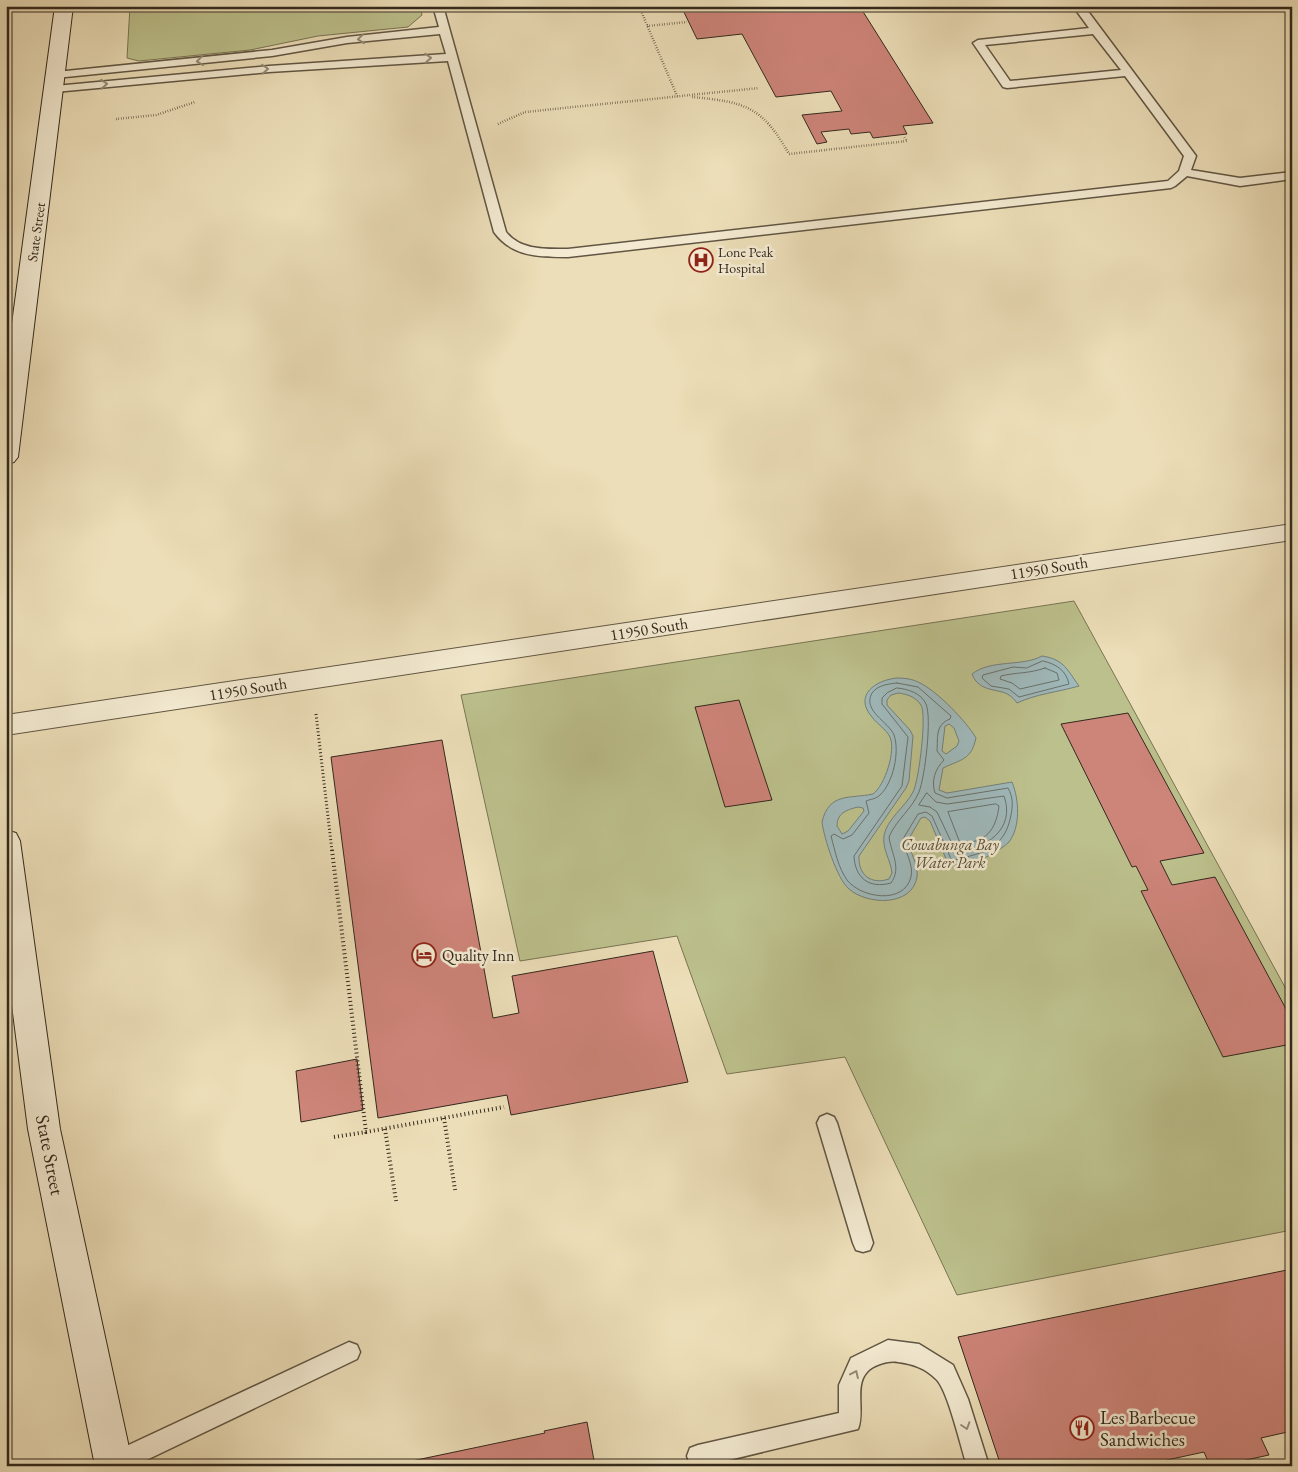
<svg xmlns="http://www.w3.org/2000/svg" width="1298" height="1472" viewBox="0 0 1298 1472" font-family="'EB Garamond',serif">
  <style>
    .green { fill: #bcc08c; stroke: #787454 }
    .water { fill: #9fb9bb; stroke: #747f7b; fill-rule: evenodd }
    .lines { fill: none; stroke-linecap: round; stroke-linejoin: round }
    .shore { stroke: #69716c; stroke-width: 1 }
    .building { fill: #cd8479; stroke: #33291c }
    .service-casing { stroke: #615643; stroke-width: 3 }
    .tertiary-casing { stroke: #615643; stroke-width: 2 }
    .secondary-casing { stroke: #33291c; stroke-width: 2 }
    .path-far2 { stroke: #33291c; stroke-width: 2.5; stroke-dasharray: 0.5 2; stroke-linecap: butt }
    .path-far1 { stroke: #33291c; stroke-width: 3; stroke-dasharray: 1 2.5; stroke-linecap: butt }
    .path { stroke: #33291c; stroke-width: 4; stroke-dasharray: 1 3; stroke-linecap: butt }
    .service { fill: #f3ead1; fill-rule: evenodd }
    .tertiary { fill: #f3ead1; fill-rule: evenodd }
    .secondary { fill: #f3ead1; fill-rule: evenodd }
    .oneway { stroke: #938a76 }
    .labels { text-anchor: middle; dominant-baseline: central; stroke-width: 5; stroke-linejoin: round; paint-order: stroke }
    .far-street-label { font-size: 14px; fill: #33291c; stroke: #f3ead1 }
    .far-poi-label { font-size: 14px; fill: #33291c; stroke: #f3ead1; text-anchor: start }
    .street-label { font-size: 16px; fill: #33291c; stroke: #f3ead1 }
    .park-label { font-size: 16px; font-style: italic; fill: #554f38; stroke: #f3ead1 }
    .poi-label { font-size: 16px; fill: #33291c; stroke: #f3ead1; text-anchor: start }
    .near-street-label { font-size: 19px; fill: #33291c; stroke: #f3ead1 }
    .near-poi-label { font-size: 19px; fill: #33291c; stroke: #f3ead1; text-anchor: start }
  </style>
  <rect width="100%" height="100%" fill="#ecdeb8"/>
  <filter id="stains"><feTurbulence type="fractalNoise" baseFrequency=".004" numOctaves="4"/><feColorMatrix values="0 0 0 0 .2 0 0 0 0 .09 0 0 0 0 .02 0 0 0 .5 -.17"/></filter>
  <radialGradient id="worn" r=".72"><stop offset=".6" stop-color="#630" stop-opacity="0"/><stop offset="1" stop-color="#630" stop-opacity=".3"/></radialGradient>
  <path class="green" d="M 130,6 L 420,6 L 422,15 L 408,27 L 318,36 L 250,50 L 139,61 L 127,58 Z
    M 1074,601 L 1292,1000 L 1292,1230 L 957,1295 L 845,1057 L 727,1074 L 677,936 L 520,961 L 461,695 Z"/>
  <path class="water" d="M 1042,656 C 1063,659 1067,669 1079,686 C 1058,692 1036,694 1017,703 C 1015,700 1012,697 1009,695 C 999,688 979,693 972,674 C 991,659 1022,667 1042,656 Z
    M 897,678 C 905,678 913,679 920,683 C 937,691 967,722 976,738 C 971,760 962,759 943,768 L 939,790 L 947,793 L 1012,782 C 1019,799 1021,826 1009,842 C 1004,847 993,854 986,857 C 976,863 960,864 949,866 L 930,821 L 925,817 L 921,818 L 908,840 C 909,852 919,864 917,877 C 912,907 867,905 849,889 C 837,879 824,838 822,822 C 829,792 850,799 873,794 C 885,785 896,751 890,737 C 886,729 877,724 872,717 C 853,695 876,680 897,678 ZM 898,693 C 907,694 916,697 921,705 C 927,714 919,781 913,792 C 906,806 886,820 884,836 C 882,849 891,861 892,873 L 889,879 C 871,885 858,875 859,856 L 906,788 L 909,781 L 913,736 L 910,730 L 887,705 L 887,700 L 891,695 ZM 949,724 L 954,728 L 959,741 L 957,746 L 946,754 L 942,751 L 945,726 ZM 858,807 L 863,808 L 864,811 L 848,831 L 842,834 L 837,826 C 837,813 846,810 858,807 Z"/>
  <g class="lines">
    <path class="shore" d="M 1043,661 C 1056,664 1066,670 1069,684 L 1019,697 L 1009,689 L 991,686 L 982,678 L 983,675 L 1013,667 L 1026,668 Z
      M 1045,668 L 1057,673 L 1059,680 L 1020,689 L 1012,683 L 1000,679 L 1001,676 C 1017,672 1028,674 1045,668 Z
      M 897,683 L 918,687 L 951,716 L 950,719 C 935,725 938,737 937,751 L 944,760 C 935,769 931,781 935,793 L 947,798 L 1008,788 C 1013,797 1013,805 1011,815 C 1005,848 984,853 954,860 L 951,859 L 932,816 L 926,812 L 918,814 L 903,839 C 904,851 914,864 911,877 C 904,905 861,898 847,880 C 838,867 835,851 831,836 L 834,834 L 843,839 L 852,835 L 869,813 L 866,801 C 871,799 876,799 880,795 C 893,783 900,752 894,735 C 889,722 862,711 872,693 C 878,685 888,684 897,683 Z
      M 897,688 C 908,689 921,693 926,704 C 932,718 925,777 919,792 C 912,809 896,820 889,837 C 891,853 902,868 891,883 C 869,889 855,878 854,856 L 902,786 L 908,737 L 882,704 L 882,698 L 887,693 Z
      M 927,793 L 936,802 L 947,804 L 1004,796 C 1016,830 985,849 956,852 L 937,812 L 930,807 L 919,805 Z
      M 996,804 L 999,806 C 996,830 986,843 960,843 L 948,812 Z"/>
  </g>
  <path class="building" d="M 681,6 L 893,6 L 862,10 L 933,123 L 903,126 L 907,134 L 873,138 L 870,132 L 851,134 L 849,129 L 821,132 L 827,142 L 817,144 L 802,115 L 842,111 L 831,91 L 776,97 L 742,34 L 697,39 Z
    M 739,700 L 772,800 L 725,807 L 695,707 Z
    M 1128,713 L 1204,853 L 1160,861 L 1172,885 L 1215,877 L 1292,1020 L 1292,1044 L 1223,1057 L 1141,891 L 1148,890 L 1136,866 L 1132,867 L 1061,724 Z
    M 442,740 L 493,1018 L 519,1013 L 512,976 L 653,951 L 688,1082 L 511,1115 L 507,1095 L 378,1118 L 331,757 Z
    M 357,1059 L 363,1110 L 301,1122 L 296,1071 Z
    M 1292,1269 L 1292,1431 L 1261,1438 L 1269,1455 L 1218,1466 L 1210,1466 L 1204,1452 L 1139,1466 L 1001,1466 L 958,1337 Z
    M 587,1422 L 595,1466 L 388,1466 L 545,1433 L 544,1431 Z"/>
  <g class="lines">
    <g class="service-casing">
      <path id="service" d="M 433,6 L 443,6 L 506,232 C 521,251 546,249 568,249 L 1168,181 L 1179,171 L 1184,156 L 1125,76 L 1007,88 L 1003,87 L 973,43 L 978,40 L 1089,28 L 1073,6 L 1084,6 L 1196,156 L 1191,170 L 1240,178 L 1292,172 L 1292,179 L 1240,186 L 1187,176 L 1175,186 L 1171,188 L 568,257 C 540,257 512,257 494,232 L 448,61 L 269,72 L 55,92 L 50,89 L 55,86 L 269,66 L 446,54 L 440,34 L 347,43 L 272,56 L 56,78 L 51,75 L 56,72 L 272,50 L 347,37 L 439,27 ZM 1093,34 L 1121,70 L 1010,81 L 985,45 Z
        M 1150,6 L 1164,6 L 1159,9 Z
        M 827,1114 L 834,1117 L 837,1123 L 873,1243 L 870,1250 L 863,1252 L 856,1250 L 853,1243 L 817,1123 L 820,1117 Z
        M 888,1340 L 919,1344 L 953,1365 L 968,1399 L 989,1466 L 967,1466 C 961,1448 948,1390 936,1379 C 925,1368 913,1364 898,1362 C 889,1360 873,1365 867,1372 C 854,1386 865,1412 858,1429 L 704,1466 L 690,1464 L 687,1456 L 690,1448 L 698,1445 L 839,1413 L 839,1385 L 851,1358 Z
        M 349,1342 L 357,1345 L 360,1352 L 357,1359 L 134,1466 L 103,1466 L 105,1456 Z"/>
    </g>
    <g class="tertiary-casing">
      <path id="tertiary" d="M 1292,524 L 1292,540 L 6,735 L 6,715 Z"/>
    </g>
    <g class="secondary-casing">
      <path id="secondary" d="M 55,6 L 73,6 L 18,457 L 14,462 L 6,464 L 6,368 Z
        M 6,830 L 16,833 L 20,841 L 60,1129 L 133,1466 L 95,1466 L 28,1129 L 6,959 Z"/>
    </g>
    <path class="path-far2" d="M 639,6 L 677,96
      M 647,26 L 687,22
      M 692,97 C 745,102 762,106 789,154 L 907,141 L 904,137
      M 116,119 L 156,115 L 195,102
      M 498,124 L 525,112 L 759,88"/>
    <path class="path-far1" d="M 316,714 L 332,851"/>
    <path class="path" d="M 332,850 L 366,1132 L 504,1107
      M 444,1118 L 455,1190
      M 385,1129 L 396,1201
      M 334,1137 L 366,1132"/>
    <use href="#service" class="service"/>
    <use href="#tertiary" class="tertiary"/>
    <use href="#secondary" class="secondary"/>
  </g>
  <defs><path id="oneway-chevron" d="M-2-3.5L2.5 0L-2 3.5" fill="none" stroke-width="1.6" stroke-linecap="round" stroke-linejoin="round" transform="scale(1.25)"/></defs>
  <g class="oneway">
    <use href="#oneway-chevron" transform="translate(361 39) rotate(174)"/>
    <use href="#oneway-chevron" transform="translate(428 58) rotate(-4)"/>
    <use href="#oneway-chevron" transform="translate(200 61) rotate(173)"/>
    <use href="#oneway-chevron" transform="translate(265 69) rotate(-5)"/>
    <use href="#oneway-chevron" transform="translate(104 84) rotate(-5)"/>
    <use href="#oneway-chevron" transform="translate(855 1374) rotate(-65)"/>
    <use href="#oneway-chevron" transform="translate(966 1426) rotate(72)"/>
  </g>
  <defs>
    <g id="hospital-ring" transform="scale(1.25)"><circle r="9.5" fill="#f3ead1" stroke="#8f2418" stroke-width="1.5"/><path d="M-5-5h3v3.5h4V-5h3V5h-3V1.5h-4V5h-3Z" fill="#8f2418"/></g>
    <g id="hotel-ring" transform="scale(1.25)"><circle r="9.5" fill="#f3ead1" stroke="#8f2418" stroke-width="1.5"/><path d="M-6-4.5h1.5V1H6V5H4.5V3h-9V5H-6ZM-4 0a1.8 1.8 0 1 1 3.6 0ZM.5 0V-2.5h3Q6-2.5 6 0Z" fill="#8f2418"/></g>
    <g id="restaurant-ring" transform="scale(1.25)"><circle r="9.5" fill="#f3ead1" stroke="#8f2418" stroke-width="1.5"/><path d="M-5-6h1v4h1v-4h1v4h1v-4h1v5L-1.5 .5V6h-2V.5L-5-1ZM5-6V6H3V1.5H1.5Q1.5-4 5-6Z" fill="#8f2418"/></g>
  </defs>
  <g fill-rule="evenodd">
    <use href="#hospital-ring" x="701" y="260"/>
    <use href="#hotel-ring" x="424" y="955"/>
    <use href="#restaurant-ring" x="1082" y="1428"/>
  </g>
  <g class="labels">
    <g class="far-street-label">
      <text transform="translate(36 232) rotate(-82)">State Street</text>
    </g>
    <g class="far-poi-label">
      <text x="718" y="252">Lone Peak<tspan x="718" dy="16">Hospital</tspan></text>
    </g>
    <g class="street-label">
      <text transform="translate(1049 568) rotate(-9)">11950 South</text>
      <text transform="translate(649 629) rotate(-9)">11950 South</text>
      <text transform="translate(248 689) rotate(-9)">11950 South</text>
    </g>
    <g class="park-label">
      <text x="950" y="844">Cowabunga Bay<tspan x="950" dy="18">Water Park</tspan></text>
    </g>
    <g class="poi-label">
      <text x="442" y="955">Quality Inn</text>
    </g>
    <g class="near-street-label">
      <text transform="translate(50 1155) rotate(79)">State Street</text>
    </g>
    <g class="near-poi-label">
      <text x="1100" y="1417">Les Barbecue<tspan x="1100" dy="22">Sandwiches</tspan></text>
    </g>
  </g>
  <rect width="1298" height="1472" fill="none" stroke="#ecdeb8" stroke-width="25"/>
  <rect x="8" y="8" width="1283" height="1457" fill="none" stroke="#33291c" stroke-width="2.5"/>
  <rect x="12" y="12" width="1273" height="1447" fill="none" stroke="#33291c"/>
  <rect width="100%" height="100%" filter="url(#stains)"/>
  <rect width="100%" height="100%" fill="url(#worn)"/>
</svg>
